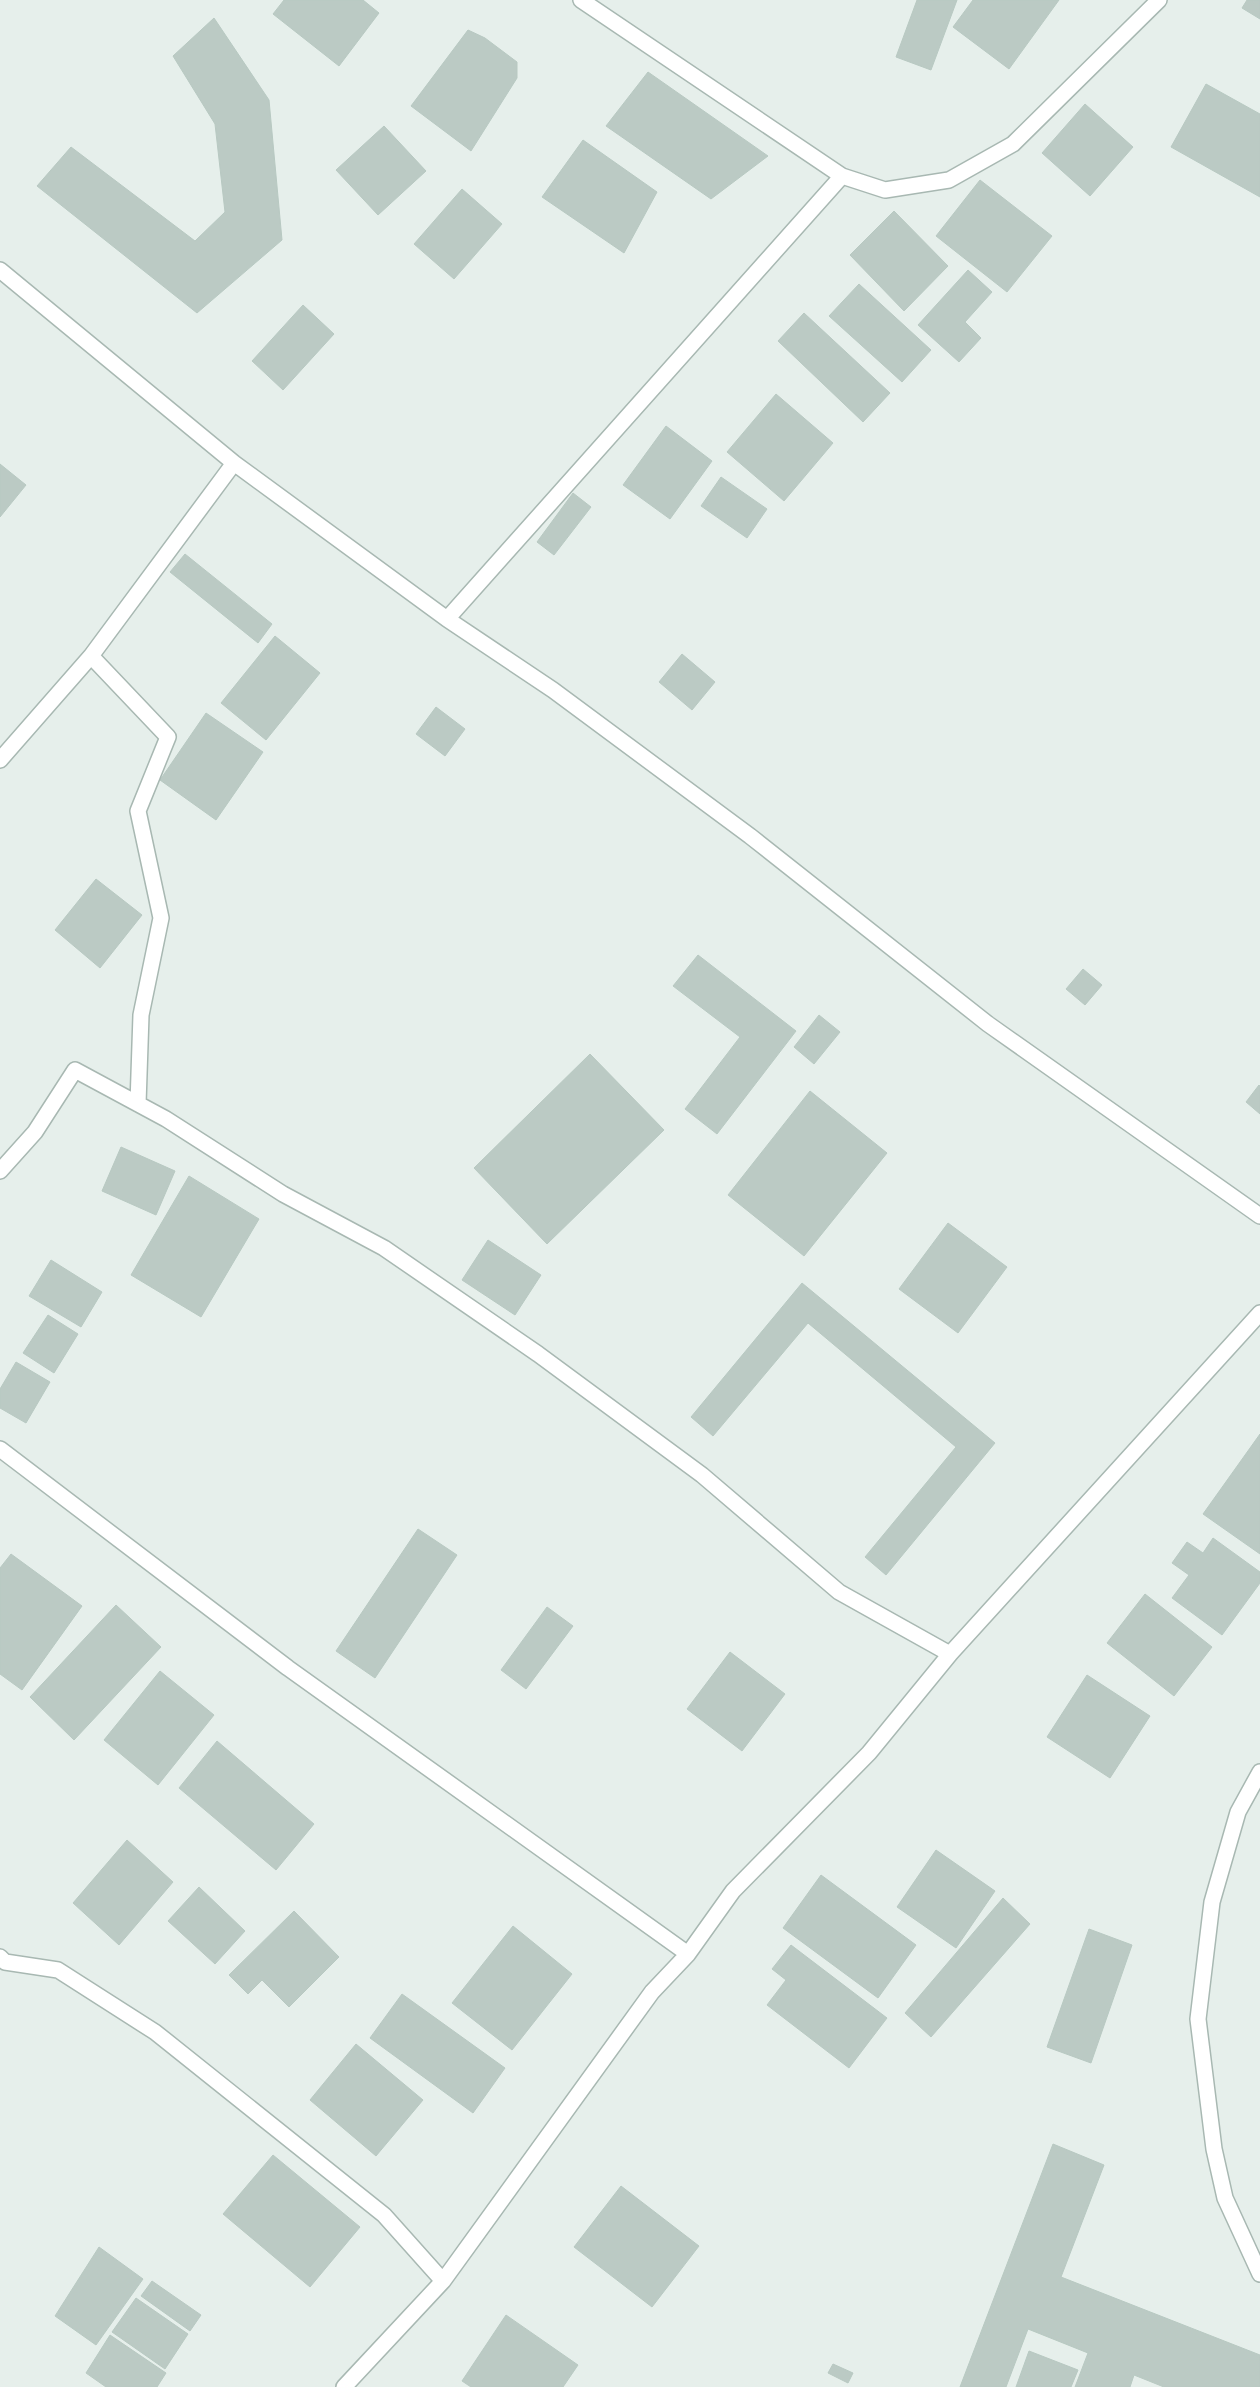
<svg xmlns="http://www.w3.org/2000/svg" width="1260" height="2387" viewBox="0 0 1260 2387" font-family="Roboto,sans-serif">
  <style>
    .building { fill: #bbcac4; stroke: #b8c9c2 }
    .lines { fill: none; stroke-linecap: round; stroke-linejoin: round }
    .minor-casing { stroke: #a8b8b2; stroke-width: 18 }
    .minor { stroke: #fff; stroke-width: 15 }
  </style>
  <rect width="100%" height="100%" fill="#e6efeb"/>
  <path class="building" d="M 284,0 L 363,0 L 379,13 L 339,66 L 273,14 Z
    M 917,0 L 957,0 L 931,70 L 896,57 Z
    M 973,0 L 1059,0 L 1009,69 L 953,27 Z
    M 1247,0 L 1260,0 L 1260,19 L 1242,8 Z
    M 214,18 L 269,100 L 282,240 L 197,313 L 37,186 L 71,147 L 195,241 L 225,212 L 215,124 L 173,56 Z
    M 468,30 L 485,38 L 517,62 L 517,78 L 471,151 L 411,106 Z
    M 648,72 L 768,156 L 711,199 L 606,126 Z
    M 1206,84 L 1260,114 L 1260,197 L 1171,147 Z
    M 1085,104 L 1133,147 L 1090,196 L 1042,153 Z
    M 384,126 L 426,171 L 378,215 L 336,170 Z
    M 583,140 L 657,192 L 624,253 L 542,197 Z
    M 980,180 L 1052,236 L 1007,292 L 936,236 Z
    M 462,189 L 502,224 L 454,279 L 414,244 Z
    M 894,211 L 948,266 L 904,311 L 850,255 Z
    M 968,270 L 992,292 L 965,322 L 981,338 L 959,362 L 918,325 Z
    M 859,284 L 931,350 L 902,382 L 829,316 Z
    M 303,305 L 334,334 L 283,390 L 252,361 Z
    M 804,313 L 890,393 L 863,422 L 778,341 Z
    M 776,394 L 833,443 L 784,501 L 727,452 Z
    M 666,426 L 712,461 L 670,519 L 623,485 Z
    M 0,464 L 26,485 L 0,517 Z
    M 721,477 L 767,509 L 747,538 L 701,506 Z
    M 573,493 L 591,507 L 554,555 L 537,542 Z
    M 185,554 L 272,624 L 258,643 L 170,572 Z
    M 275,636 L 320,673 L 266,740 L 221,703 Z
    M 682,654 L 715,682 L 692,710 L 659,682 Z
    M 436,707 L 465,729 L 445,756 L 416,734 Z
    M 206,713 L 263,752 L 216,820 L 160,780 Z
    M 96,879 L 142,915 L 100,968 L 55,930 Z
    M 698,955 L 796,1031 L 717,1134 L 685,1109 L 740,1037 L 673,986 Z
    M 1083,969 L 1102,985 L 1085,1005 L 1066,989 Z
    M 819,1015 L 840,1032 L 814,1064 L 794,1047 Z
    M 590,1054 L 664,1130 L 547,1244 L 474,1168 Z
    M 1259,1085 L 1260,1086 L 1260,1114 L 1246,1102 Z
    M 810,1091 L 887,1153 L 804,1256 L 728,1195 Z
    M 121,1147 L 175,1171 L 156,1215 L 102,1191 Z
    M 189,1176 L 259,1219 L 201,1317 L 131,1275 Z
    M 948,1223 L 1007,1267 L 958,1333 L 899,1289 Z
    M 488,1240 L 541,1275 L 515,1315 L 462,1280 Z
    M 51,1260 L 102,1292 L 81,1327 L 29,1296 Z
    M 802,1283 L 995,1443 L 886,1575 L 865,1557 L 956,1447 L 808,1323 L 713,1436 L 691,1417 Z
    M 48,1315 L 78,1334 L 54,1373 L 23,1353 Z
    M 16,1362 L 50,1382 L 26,1423 L 0,1408 L 0,1389 Z
    M 1260,1434 L 1260,1554 L 1203,1514 Z
    M 418,1529 L 457,1555 L 375,1678 L 336,1651 Z
    M 1213,1538 L 1260,1572 L 1260,1583 L 1222,1635 L 1172,1598 L 1189,1575 L 1172,1563 L 1187,1542 L 1203,1553 Z
    M 11,1554 L 82,1606 L 22,1690 L 0,1674 L 0,1568 Z
    M 1145,1594 L 1212,1647 L 1174,1696 L 1107,1643 Z
    M 116,1605 L 161,1647 L 74,1740 L 30,1697 Z
    M 547,1607 L 573,1626 L 526,1689 L 501,1670 Z
    M 730,1652 L 785,1694 L 742,1751 L 687,1709 Z
    M 160,1671 L 214,1715 L 158,1785 L 104,1740 Z
    M 1087,1675 L 1150,1716 L 1110,1778 L 1047,1737 Z
    M 217,1741 L 314,1824 L 276,1870 L 179,1788 Z
    M 127,1840 L 173,1882 L 119,1945 L 73,1903 Z
    M 936,1850 L 995,1891 L 956,1948 L 897,1907 Z
    M 821,1875 L 916,1945 L 878,1998 L 783,1928 Z
    M 199,1887 L 245,1931 L 215,1964 L 168,1921 Z
    M 1003,1898 L 1030,1924 L 931,2037 L 905,2013 Z
    M 294,1911 L 339,1957 L 289,2007 L 262,1980 L 248,1994 L 229,1975 Z
    M 513,1926 L 572,1974 L 512,2050 L 452,2003 Z
    M 1089,1929 L 1132,1945 L 1091,2063 L 1047,2047 Z
    M 791,1945 L 887,2018 L 849,2068 L 767,2005 L 786,1980 L 772,1969 Z
    M 402,1994 L 505,2068 L 473,2113 L 370,2038 Z
    M 356,2044 L 423,2100 L 376,2156 L 310,2100 Z
    M 1053,2144 L 1104,2165 L 1061,2277 L 1260,2355 L 1260,2387 L 1164,2387 L 1134,2375 L 1130,2387 L 1075,2387 L 1088,2353 L 1028,2329 L 1006,2387 L 960,2387 Z
    M 273,2155 L 360,2227 L 310,2287 L 223,2214 Z
    M 621,2186 L 699,2246 L 652,2307 L 574,2247 Z
    M 99,2247 L 143,2279 L 96,2345 L 55,2316 Z
    M 152,2281 L 201,2315 L 190,2331 L 141,2296 Z
    M 136,2298 L 188,2334 L 165,2369 L 112,2332 Z
    M 506,2315 L 578,2365 L 563,2387 L 471,2387 L 462,2381 Z
    M 110,2335 L 166,2373 L 157,2387 L 106,2387 L 86,2373 Z
    M 1029,2351 L 1078,2370 L 1071,2387 L 1016,2387 Z
    M 833,2364 L 853,2373 L 848,2383 L 828,2373 Z"/>
  <g class="lines">
    <g class="minor-casing">
      <path id="minor" d="M 581,0 L 842,176
        M 0,270 L 234,463 L 447,619 L 553,690 L 750,836 L 988,1024 L 1260,1216
        M 447,619 L 842,176 L 885,190 L 949,180 L 1013,144 L 1159,0
        M 0,760 L 91,656
        M 138,1104 L 141,1015 L 161,918 L 138,811 L 168,737 L 91,656 L 234,463
        M 0,1171 L 35,1132 L 75,1070 L 166,1119 L 283,1194 L 384,1248 L 538,1354 L 702,1475 L 839,1592 L 950,1654 L 869,1753 L 733,1891 L 688,1954
        M 0,1449 L 288,1668 L 688,1954 L 652,1992 L 443,2281 L 344,2387
        M 950,1654 L 1260,1313
        M 1260,1772 L 1238,1812 L 1212,1902 L 1198,2019 L 1214,2149 L 1225,2198 L 1260,2274
        M 0,1957 L 5,1962 L 58,1970 L 155,2032 L 384,2215 L 443,2281"/>
    </g>
    <use href="#minor" class="minor"/>
  </g>
</svg>
